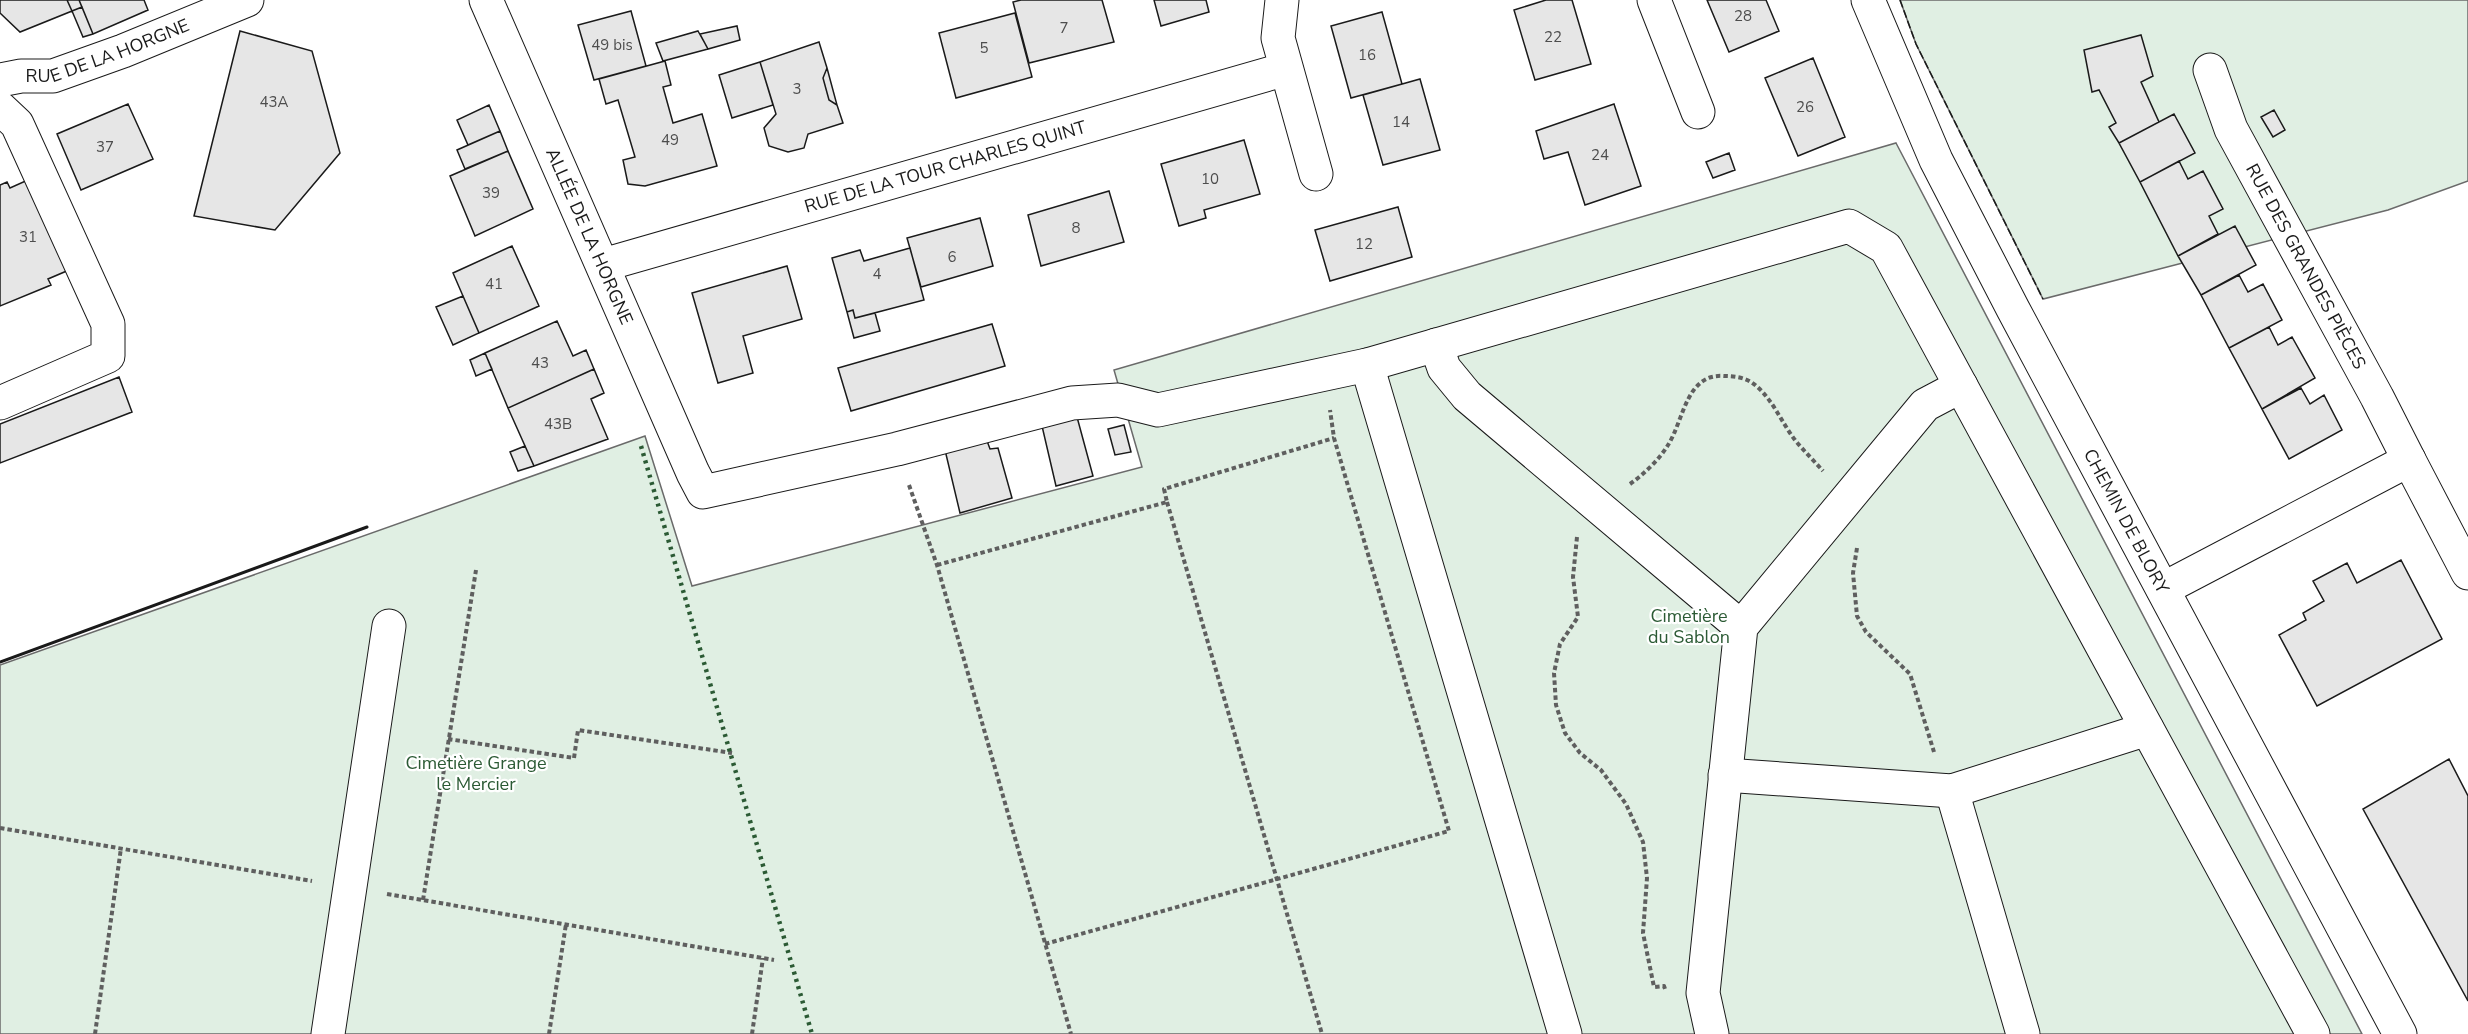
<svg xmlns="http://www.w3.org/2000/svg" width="2468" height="1034" viewBox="0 0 2468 1034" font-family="'Nunito Sans',sans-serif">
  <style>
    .green { fill: #e0efe3; stroke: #6a6a6a; stroke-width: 1.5 }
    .building { fill: #e6e6e6; stroke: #1a1a1a; stroke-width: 1.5 }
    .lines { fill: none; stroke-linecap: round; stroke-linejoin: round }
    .minor-casing { stroke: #1a1a1a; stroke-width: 35 }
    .path { stroke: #5f5f5f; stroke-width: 4; stroke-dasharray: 4.5 3; stroke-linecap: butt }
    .minor { stroke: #fff; stroke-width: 33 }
    .hedge { stroke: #2b5a34; stroke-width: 4.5; stroke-dasharray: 3 4.5; stroke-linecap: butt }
    .fence { stroke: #1a1a1a; stroke-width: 1.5; stroke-dasharray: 8 3; stroke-linecap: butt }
    .wall { stroke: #1a1a1a; stroke-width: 3 }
    .labels { text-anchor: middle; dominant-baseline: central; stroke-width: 4.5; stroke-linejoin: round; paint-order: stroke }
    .number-label { font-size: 15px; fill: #4d4d4d }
    .street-label { font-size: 18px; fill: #1a1a1a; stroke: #fff }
    .park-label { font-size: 18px; fill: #2b5a34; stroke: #fff }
  </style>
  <rect width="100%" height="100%" fill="#fff"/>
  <path class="green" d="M 1900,0 L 2468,0 L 2468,181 L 2388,210 L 2043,299 L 1916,44 Z
    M 1896,143 L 2362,1034 L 0,1034 L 0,665 L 645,436 L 692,586 L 1142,467 L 1114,370 Z"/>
  <path class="building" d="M 0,0 L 67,0 L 72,11 L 20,32 L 0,13 Z
    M 67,0 L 79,0 L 82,7 L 72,11 Z
    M 79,0 L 144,0 L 148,10 L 93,34 Z
    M 1021,0 L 1102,0 L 1114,42 L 1029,63 L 1013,2 Z
    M 1154,0 L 1206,0 L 1209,12 L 1161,26 Z
    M 1546,0 L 1572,0 L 1591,64 L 1535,80 L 1514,10 Z
    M 1707,0 L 1766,0 L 1779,31 L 1729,52 Z
    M 82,7 L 93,34 L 83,37 L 72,11 Z
    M 631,11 L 646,66 L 594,80 L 578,25 Z
    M 1382,12 L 1402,84 L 1351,98 L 1331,26 Z
    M 1015,13 L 1032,77 L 956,98 L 939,33 Z
    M 737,26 L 740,40 L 708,49 L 700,34 Z
    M 240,31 L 312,51 L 340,153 L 275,230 L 194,216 Z
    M 698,31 L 708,49 L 663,61 L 656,43 Z
    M 2141,35 L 2153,76 L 2141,82 L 2159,122 L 2119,143 L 2109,127 L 2116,123 L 2099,90 L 2092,92 L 2084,50 Z
    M 819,42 L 827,68 L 823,78 L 829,100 L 837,105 L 843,123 L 808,134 L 804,148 L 788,152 L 769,146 L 764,128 L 776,114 L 760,62 Z
    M 1813,58 L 1845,137 L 1798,156 L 1765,78 Z
    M 665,61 L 671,85 L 663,87 L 673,123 L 702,114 L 717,166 L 645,186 L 628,184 L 623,160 L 635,157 L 618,100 L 606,104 L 599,79 Z
    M 760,62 L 773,105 L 732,118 L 719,75 Z
    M 827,68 L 837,105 L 829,100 L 823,78 Z
    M 1420,79 L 1440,150 L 1383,165 L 1363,95 Z
    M 128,104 L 153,159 L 81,190 L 57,134 Z
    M 1614,104 L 1641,186 L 1585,205 L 1568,152 L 1544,159 L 1536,131 Z
    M 489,105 L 500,131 L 468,145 L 457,120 Z
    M 2274,110 L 2285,130 L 2273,137 L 2261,117 Z
    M 2174,114 L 2195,153 L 2140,182 L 2119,143 Z
    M 500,131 L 508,151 L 465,169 L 457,150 Z
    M 1244,140 L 1260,194 L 1204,210 L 1206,218 L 1179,226 L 1161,164 Z
    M 508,151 L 533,209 L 475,236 L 450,176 Z
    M 1729,153 L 1735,170 L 1713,178 L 1706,162 Z
    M 2179,161 L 2188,179 L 2203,171 L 2223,209 L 2209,216 L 2218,234 L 2178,256 L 2140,182 Z
    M 30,179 L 69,270 L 48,279 L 51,285 L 0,306 L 0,185 L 7,182 L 10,188 Z
    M 1109,191 L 1124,242 L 1041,266 L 1028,215 Z
    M 1398,207 L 1412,257 L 1330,281 L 1315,230 Z
    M 980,218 L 993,266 L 921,287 L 907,238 Z
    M 2235,226 L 2256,265 L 2201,295 L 2178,256 Z
    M 512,246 L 539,306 L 479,333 L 453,273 Z
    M 910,248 L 924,300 L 855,318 L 853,310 L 847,312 L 832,258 L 860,250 L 864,261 Z
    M 787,266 L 802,319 L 743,336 L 753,373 L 718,383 L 692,293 Z
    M 2239,275 L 2248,292 L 2263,284 L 2282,320 L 2229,348 L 2201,295 Z
    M 463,296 L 479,333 L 453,345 L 436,307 Z
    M 853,310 L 855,318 L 875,313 L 880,331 L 854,338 L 847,312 Z
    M 557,321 L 573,356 L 586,350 L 594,369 L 508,408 L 485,353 Z
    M 992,324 L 1005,366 L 851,411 L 838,368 Z
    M 2269,327 L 2278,345 L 2292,337 L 2315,378 L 2262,409 L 2229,348 Z
    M 485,353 L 492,369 L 476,376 L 470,360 Z
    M 594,369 L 604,393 L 591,399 L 608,439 L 534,466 L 508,408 Z
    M 119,377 L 132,412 L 0,463 L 0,424 Z
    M 2301,388 L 2310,404 L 2324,395 L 2342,430 L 2289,459 L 2262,409 Z
    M 1077,417 L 1093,476 L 1056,486 L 1042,426 Z
    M 1124,425 L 1131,452 L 1115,455 L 1108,429 Z
    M 986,438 L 990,449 L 998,448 L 1012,498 L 960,513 L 945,450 Z
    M 525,446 L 534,466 L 518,471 L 510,452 Z
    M 2401,560 L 2442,639 L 2317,706 L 2279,635 L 2306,620 L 2303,613 L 2324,601 L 2313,581 L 2347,563 L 2357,583 Z
    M 2449,759 L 2468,796 L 2468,1001 L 2363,809 Z"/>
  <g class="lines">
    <g class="minor-casing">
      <g id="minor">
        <path id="s1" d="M 486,0 L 693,473 L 703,492 L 897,449 L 1072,403 L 1118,400 L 1158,410 L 1367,365 L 1849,226 L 1886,248 L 2313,1034"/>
        <path d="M 1282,0 L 1278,38 L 1316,174"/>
        <path d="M 1654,0 L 1698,112"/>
        <path id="s2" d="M 1868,0 L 1936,160 L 2013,309 L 2400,1034"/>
        <path id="s3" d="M 2210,70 L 2231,129 L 2377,397 L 2409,460"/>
        <path id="s4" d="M 0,80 L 21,76 L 53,76 L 123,51 L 247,0"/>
        <path d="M 0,108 L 17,124 L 108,324 L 108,356 L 0,403"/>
        <path id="s5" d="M 603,265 L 1286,69"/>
        <path d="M 1436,345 L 1444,368 L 1467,396 L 1741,627"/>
        <path d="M 1367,365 L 1565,1034"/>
        <path d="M 2163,589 L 2409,460 L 2468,573"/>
        <path d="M 1725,775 L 1952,791 L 2147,729"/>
        <path d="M 1952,791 L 2023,1034"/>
        <path d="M 328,1034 L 389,626"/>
        <path d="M 1712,1034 L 1703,993 L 1741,627 L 1925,405 L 1961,386"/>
      </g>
    </g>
    <path class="path" d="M 1630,484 C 1644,474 1659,460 1668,445 C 1684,420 1686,373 1724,376 C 1733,376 1743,377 1751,382 C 1771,395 1781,422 1795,440 C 1804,451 1814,461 1823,471
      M 909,485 L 937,565 L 1071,1034
      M 1167,502 L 1322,1034
      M 1577,537 L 1573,577 L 1578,617 L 1560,644 L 1554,673 L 1556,705 L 1565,733 L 1580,753 L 1601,770 L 1626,804 L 1643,842 L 1647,878 L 1643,933 L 1654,987 L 1664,986 L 1665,989
      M 1857,548 L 1853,573 L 1857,616 L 1866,632 L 1910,674 L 1934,752
      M 937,565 L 1167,502 L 1164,489 L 1334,438
      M 448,739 L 574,758 L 578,730 L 732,753
      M 0,828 L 312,881
      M 387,894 L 774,960
      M 423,900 L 476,570
      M 1045,944 L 1449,831 L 1334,438 L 1330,410
      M 95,1034 L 121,848
      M 549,1034 L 566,924
      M 752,1034 L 763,958"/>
    <use href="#minor" class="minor"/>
    <path class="hedge" d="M 641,446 L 812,1034"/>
    <path class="fence" d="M 1900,0 L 1916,44 L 2043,299"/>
    <path class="wall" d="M 0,662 L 367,527"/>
  </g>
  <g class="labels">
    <g class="number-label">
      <text x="1743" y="16">28</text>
      <text x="1064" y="28">7</text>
      <text x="1553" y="37">22</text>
      <text x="612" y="45">49 bis</text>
      <text x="984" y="48">5</text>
      <text x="1367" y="55">16</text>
      <text x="797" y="89">3</text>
      <text x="274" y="102">43A</text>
      <text x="1805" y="107">26</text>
      <text x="1401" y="122">14</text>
      <text x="670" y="140">49</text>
      <text x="105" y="147">37</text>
      <text x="1600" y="155">24</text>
      <text x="1210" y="179">10</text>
      <text x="491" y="193">39</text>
      <text x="1076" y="228">8</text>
      <text x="28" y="237">31</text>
      <text x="1364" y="244">12</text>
      <text x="952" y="257">6</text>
      <text x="877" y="274">4</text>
      <text x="494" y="284">41</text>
      <text x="540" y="363">43</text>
      <text x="558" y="424">43B</text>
    </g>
    <g class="street-label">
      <text stroke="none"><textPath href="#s4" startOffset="112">RUE DE LA HORGNE</textPath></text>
      <text stroke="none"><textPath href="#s5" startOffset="356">RUE DE LA TOUR CHARLES QUINT</textPath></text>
      <text stroke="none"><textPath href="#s1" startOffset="258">ALLÉE DE LA HORGNE</textPath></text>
      <text stroke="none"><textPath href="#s3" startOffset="219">RUE DES GRANDES PIÈCES</textPath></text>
      <text stroke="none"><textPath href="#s2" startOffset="582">CHEMIN DE BLORY</textPath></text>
    </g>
    <g class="park-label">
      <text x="1689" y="616">Cimetière<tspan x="1689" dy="21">du Sablon</tspan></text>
      <text x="476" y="763">Cimetière Grange<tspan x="476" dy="21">le Mercier</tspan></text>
    </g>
  </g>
</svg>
